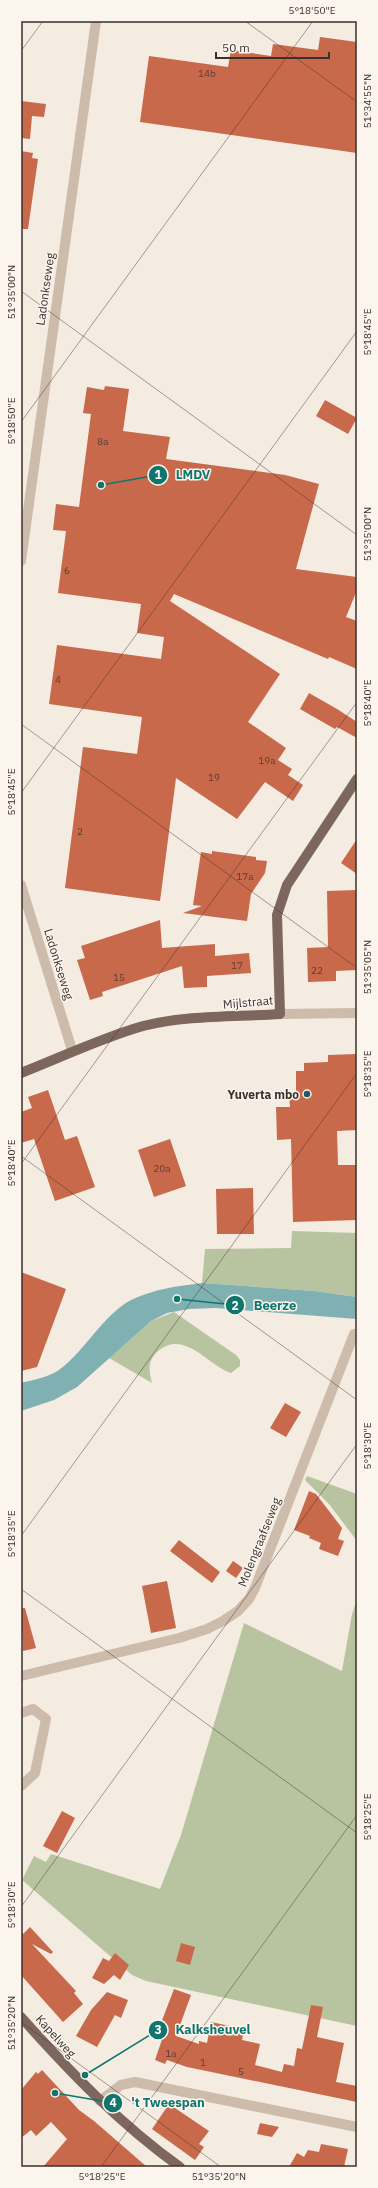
<svg xmlns="http://www.w3.org/2000/svg" width="378" height="2188" viewBox="0 0 378 2188" font-family="'IBM Plex Sans',sans-serif">
  <style>
    .green { fill: #b8c4a0 }
    .water { fill: #7fb0b2 }
    .building { fill: #c8694b }
    .lines { fill: none; stroke-linecap: round; stroke-linejoin: round }
    .minor { stroke: #cdbbac; stroke-width: 10 }
    .major { stroke: #7d675c; stroke-width: 10 }
    .ticks { fill: none; stroke: #3b302b; stroke-width: 1; stroke-opacity: 0.45 }
    .poi-dot { fill: #1f5a5e; stroke: #fbf5ee; stroke-width: 1.5 }
    .labels { text-anchor: middle; dominant-baseline: central; stroke-width: 3; stroke-linejoin: round; paint-order: stroke }
    .number-label { font-size: 10px; fill: #5e3e33 }
    .street-label { font-size: 12px; fill: #3b302b; stroke: #fbf5ee }
    .poi-label { font-size: 12px; font-weight: bold; fill: #3b302b; stroke: #fbf5ee; text-anchor: end }
    .leader { fill: none; stroke: #0f766e; stroke-width: 1.5 }
    .callout-dot { fill: #0f766e; stroke: #fbf5ee; stroke-width: 1.5 }
    .mark-label { font-size: 12px; text-anchor: middle; font-weight: bold; fill: #fff }
    .callout-label { font-size: 13px; text-anchor: middle; font-weight: bold; fill: #0f766e; stroke: #fbf5ee; stroke-width: 3; stroke-linejoin: round; paint-order: stroke }
    .neatline { fill: none; stroke: #3b302b; stroke-width: 1.5 }
    .ticks-label { font-size: 10px; text-anchor: middle; fill: #3b302b }
  </style>
  <rect width="100%" height="100%" fill="#f4ebe1"/>
  <path class="green" d="M 292,1231 L 357,1233 L 357,1297 L 314,1291 L 202,1283 L 205,1249 L 291,1248 Z
    M 174,1312 L 236,1355 L 240,1360 L 240,1366 L 231,1373 C 207,1365 184,1328 157,1352 C 147,1362 149,1371 152,1383 L 109,1358 L 151,1321 Z
    M 307,1476 L 357,1494 L 357,1541 L 329,1504 L 305,1480 Z
    M 357,1599 L 357,2026 L 146,1981 L 132,1975 L 22,1880 L 34,1856 L 46,1862 L 51,1854 L 160,1889 L 181,1835 L 244,1623 L 342,1671 L 352,1614 Z"/>
  <path class="water" d="M 202,1283 L 314,1291 L 357,1297 L 357,1319 L 215,1308 L 189,1309 L 167,1313 L 151,1321 L 77,1387 L 54,1400 L 21,1411 L 21,1383 C 33,1380 49,1377 59,1370 C 85,1351 103,1315 131,1300 C 154,1289 178,1286 202,1283 Z"/>
  <path class="building" d="M 320,37 L 357,42 L 357,153 L 140,122 L 149,56 L 228,67 L 231,50 L 271,56 L 273,44 L 318,50 Z
    M 21,101 L 46,104 L 44,117 L 32,116 L 30,139 L 21,138 Z
    M 21,151 L 33,153 L 32,158 L 38,159 L 28,229 L 21,229 Z
    M 105,386 L 129,389 L 123,431 L 170,437 L 166,459 L 285,475 L 319,484 L 296,569 L 357,577 L 357,590 L 346,617 L 357,621 L 357,669 L 329,657 L 328,659 L 174,594 L 170,601 L 280,674 L 248,722 L 286,748 L 278,760 L 292,769 L 288,775 L 303,785 L 293,801 L 265,782 L 237,819 L 176,778 L 160,901 L 65,888 L 83,747 L 137,754 L 142,717 L 49,704 L 57,645 L 161,659 L 164,637 L 137,633 L 141,604 L 58,593 L 66,531 L 53,530 L 56,504 L 79,507 L 91,414 L 83,413 L 87,387 L 104,390 Z
    M 325,400 L 357,418 L 348,434 L 316,416 Z
    M 309,693 L 337,709 L 357,722 L 357,738 L 337,727 L 335,729 L 300,709 Z
    M 357,839 L 357,874 L 341,863 Z
    M 212,851 L 256,857 L 256,860 L 267,861 L 265,873 L 251,894 L 247,921 L 183,913 L 202,906 L 193,905 L 201,852 L 212,854 Z
    M 357,890 L 357,970 L 336,971 L 336,981 L 308,982 L 307,948 L 328,947 L 327,891 Z
    M 160,920 L 162,948 L 215,944 L 215,956 L 249,953 L 251,973 L 207,976 L 207,987 L 184,988 L 182,966 L 102,992 L 103,996 L 90,1000 L 77,960 L 85,958 L 81,946 Z
    M 357,1054 L 357,1130 L 337,1131 L 338,1165 L 357,1165 L 357,1220 L 293,1222 L 291,1139 L 277,1140 L 276,1107 L 290,1107 L 289,1096 L 296,1096 L 296,1071 L 304,1071 L 304,1063 L 328,1062 L 328,1055 Z
    M 48,1090 L 65,1140 L 77,1136 L 95,1187 L 55,1201 L 34,1139 L 21,1143 L 21,1112 L 32,1108 L 28,1097 Z
    M 170,1139 L 186,1186 L 154,1197 L 138,1150 Z
    M 253,1188 L 254,1234 L 217,1234 L 216,1189 Z
    M 21,1272 L 66,1289 L 37,1367 L 21,1371 Z
    M 285,1403 L 301,1412 L 286,1437 L 270,1428 Z
    M 309,1491 L 316,1494 L 342,1528 L 338,1539 L 344,1541 L 338,1556 L 319,1549 L 321,1543 L 309,1538 L 310,1536 L 294,1530 Z
    M 179,1540 L 220,1572 L 212,1583 L 170,1551 Z
    M 233,1561 L 243,1568 L 236,1578 L 226,1571 Z
    M 167,1581 L 176,1628 L 151,1633 L 142,1586 Z
    M 21,1608 L 25,1608 L 36,1648 L 23,1651 Z
    M 62,1811 L 75,1818 L 57,1853 L 43,1846 Z
    M 30,1927 L 53,1952 L 51,1954 L 32,1944 L 76,1991 L 74,1993 L 83,2004 L 63,2022 L 21,1975 L 21,1931 L 23,1934 Z
    M 181,1943 L 195,1947 L 190,1965 L 176,1961 Z
    M 115,1953 L 129,1965 L 120,1980 L 114,1975 L 104,1984 L 92,1978 L 103,1958 L 109,1961 Z
    M 174,1989 L 191,1995 L 176,2036 L 199,2044 L 199,2041 L 207,2043 L 211,2022 L 244,2029 L 242,2040 L 260,2044 L 255,2065 L 282,2072 L 284,2064 L 294,2066 L 297,2048 L 302,2049 L 311,2005 L 323,2007 L 317,2037 L 344,2043 L 336,2082 L 357,2086 L 357,2102 L 187,2067 L 167,2060 L 165,2064 L 155,2060 L 167,2025 L 161,2023 Z
    M 107,1992 L 128,2000 L 121,2018 L 115,2015 L 97,2047 L 76,2036 L 91,2010 Z
    M 42,2070 L 79,2110 L 94,2121 L 147,2167 L 43,2167 L 67,2139 L 51,2122 L 36,2136 L 31,2130 L 21,2138 L 21,2090 L 36,2072 L 38,2074 Z
    M 169,2104 L 209,2131 L 199,2144 L 204,2147 L 195,2160 L 152,2129 Z
    M 260,2123 L 279,2127 L 272,2137 L 257,2134 Z
    M 321,2144 L 348,2149 L 344,2167 L 289,2167 L 297,2153 L 304,2157 L 308,2150 L 319,2152 Z"/>
  <g class="lines">
    <path class="minor" d="M 21,561 L 96,21
      M 21,885 L 72,1050
      M 280,1014 L 357,1013
      M 21,1676 L 179,1638 L 207,1629 L 223,1621 L 238,1611 L 249,1599 L 255,1588 L 354,1334
      M 21,1713 L 33,1709 L 46,1719 L 35,1773 L 21,1786
      M 100,2101 L 121,2085 L 135,2082 L 357,2127"/>
    <path class="major" d="M 21,1073 C 62,1057 101,1038 143,1026 C 187,1015 235,1017 280,1014 L 277,915 L 287,885 L 357,779
      M 21,2017 C 70,2072 120,2124 180,2167"/>
  </g>
  <path class="ticks" d="M 245,21 L 357,102M 21,51 L 43,21M 21,291 L 357,535M 21,422 L 313,21M 21,724 L 357,968M 21,793 L 357,331M 21,1156 L 357,1400M 21,1164 L 357,702M 21,1536 L 357,1073M 21,1589 L 357,1833M 21,1907 L 357,1444M 21,2022 L 221,2167M 101,2167 L 357,1815"/>
  <circle class="poi-dot" cx="307" cy="1094" r="4"/>
  <g class="labels">
    <g class="number-label">
      <text x="207" y="73">14b</text>
      <text x="103" y="441">8a</text>
      <text x="67" y="570">6</text>
      <text x="58" y="679">4</text>
      <text x="267" y="760">19a</text>
      <text x="214" y="777">19</text>
      <text x="80" y="831">2</text>
      <text x="245" y="876">17a</text>
      <text x="237" y="965">17</text>
      <text x="317" y="970">22</text>
      <text x="119" y="977">15</text>
      <text x="162" y="1168">20a</text>
      <text x="171" y="2053">1a</text>
      <text x="203" y="2062">1</text>
      <text x="241" y="2071">5</text>
    </g>
    <g class="street-label">
      <text transform="translate(45 289) rotate(-82)">Ladonkseweg</text>
      <text transform="translate(59 964) rotate(73)">Ladonkseweg</text>
      <text transform="translate(248 1002) rotate(-5)">Mijlstraat</text>
      <text transform="translate(259 1542) rotate(-68)">Molengraafseweg</text>
      <text transform="translate(56 2036) rotate(48)">Kapelweg</text>
    </g>
    <g class="poi-label">
      <text x="299" y="1094">Yuverta mbo</text>
    </g>
  </g>
  <path class="leader" d="M101 485L158 475M177 1299L235 1305M85 2075L158 2030M55 2093L113 2103"/>
  <g class="callout-dot">
    <circle cx="101" cy="485" r="4"/>
    <circle cx="177" cy="1299" r="4"/>
    <circle cx="85" cy="2075" r="4"/>
    <circle cx="55" cy="2093" r="4"/>
    <circle cx="158" cy="475" r="10"/>
    <circle cx="235" cy="1305" r="10"/>
    <circle cx="158" cy="2030" r="10"/>
    <circle cx="113" cy="2103" r="10"/>
  </g>
  <g class="mark-label">
    <text x="158" y="479">1</text>
    <text x="235" y="1310">2</text>
    <text x="158" y="2034">3</text>
    <text x="113" y="2107">4</text>
  </g>
  <g class="callout-label">
    <text x="193" y="479">LMDV</text>
    <text x="275" y="1310">Beerze</text>
    <text x="213" y="2034">Kalksheuvel</text>
    <text x="168" y="2107">'t Tweespan</text>
  </g>
  <rect width="378" height="2188" fill="none" stroke="#fbf5ee" stroke-width="44"/>
  <path d="M216 52v6h113v-6" fill="none" stroke="#3b302b" stroke-width="2"/>
  <text x="222" y="52" font-size="12" fill="#3b302b" stroke="#fbf5ee" stroke-width="3" paint-order="stroke">50 m</text>
  <rect x="22" y="22" width="334" height="2144" class="neatline"/>
  <g class="ticks-label">
    <text x="312" y="14">5°18'50"E</text>
    <text transform="translate(367 101) rotate(-90)" y="4">51°34'55"N</text>
    <text transform="translate(11 292) rotate(-90)" y="4">51°35'00"N</text>
    <text transform="translate(367 332) rotate(-90)" y="4">5°18'45"E</text>
    <text transform="translate(11 421) rotate(-90)" y="4">5°18'50"E</text>
    <text transform="translate(367 534) rotate(-90)" y="4">51°35'00"N</text>
    <text transform="translate(367 703) rotate(-90)" y="4">5°18'40"E</text>
    <text transform="translate(11 792) rotate(-90)" y="4">5°18'45"E</text>
    <text transform="translate(367 967) rotate(-90)" y="4">51°35'05"N</text>
    <text transform="translate(367 1074) rotate(-90)" y="4">5°18'35"E</text>
    <text transform="translate(11 1163) rotate(-90)" y="4">5°18'40"E</text>
    <text transform="translate(367 1446) rotate(-90)" y="4">5°18'30"E</text>
    <text transform="translate(11 1534) rotate(-90)" y="4">5°18'35"E</text>
    <text transform="translate(367 1817) rotate(-90)" y="4">5°18'25"E</text>
    <text transform="translate(11 1905) rotate(-90)" y="4">5°18'30"E</text>
    <text transform="translate(11 2023) rotate(-90)" y="4">51°35'20"N</text>
    <text x="102" y="2180">5°18'25"E</text>
    <text x="219" y="2180">51°35'20"N</text>
  </g>
</svg>
